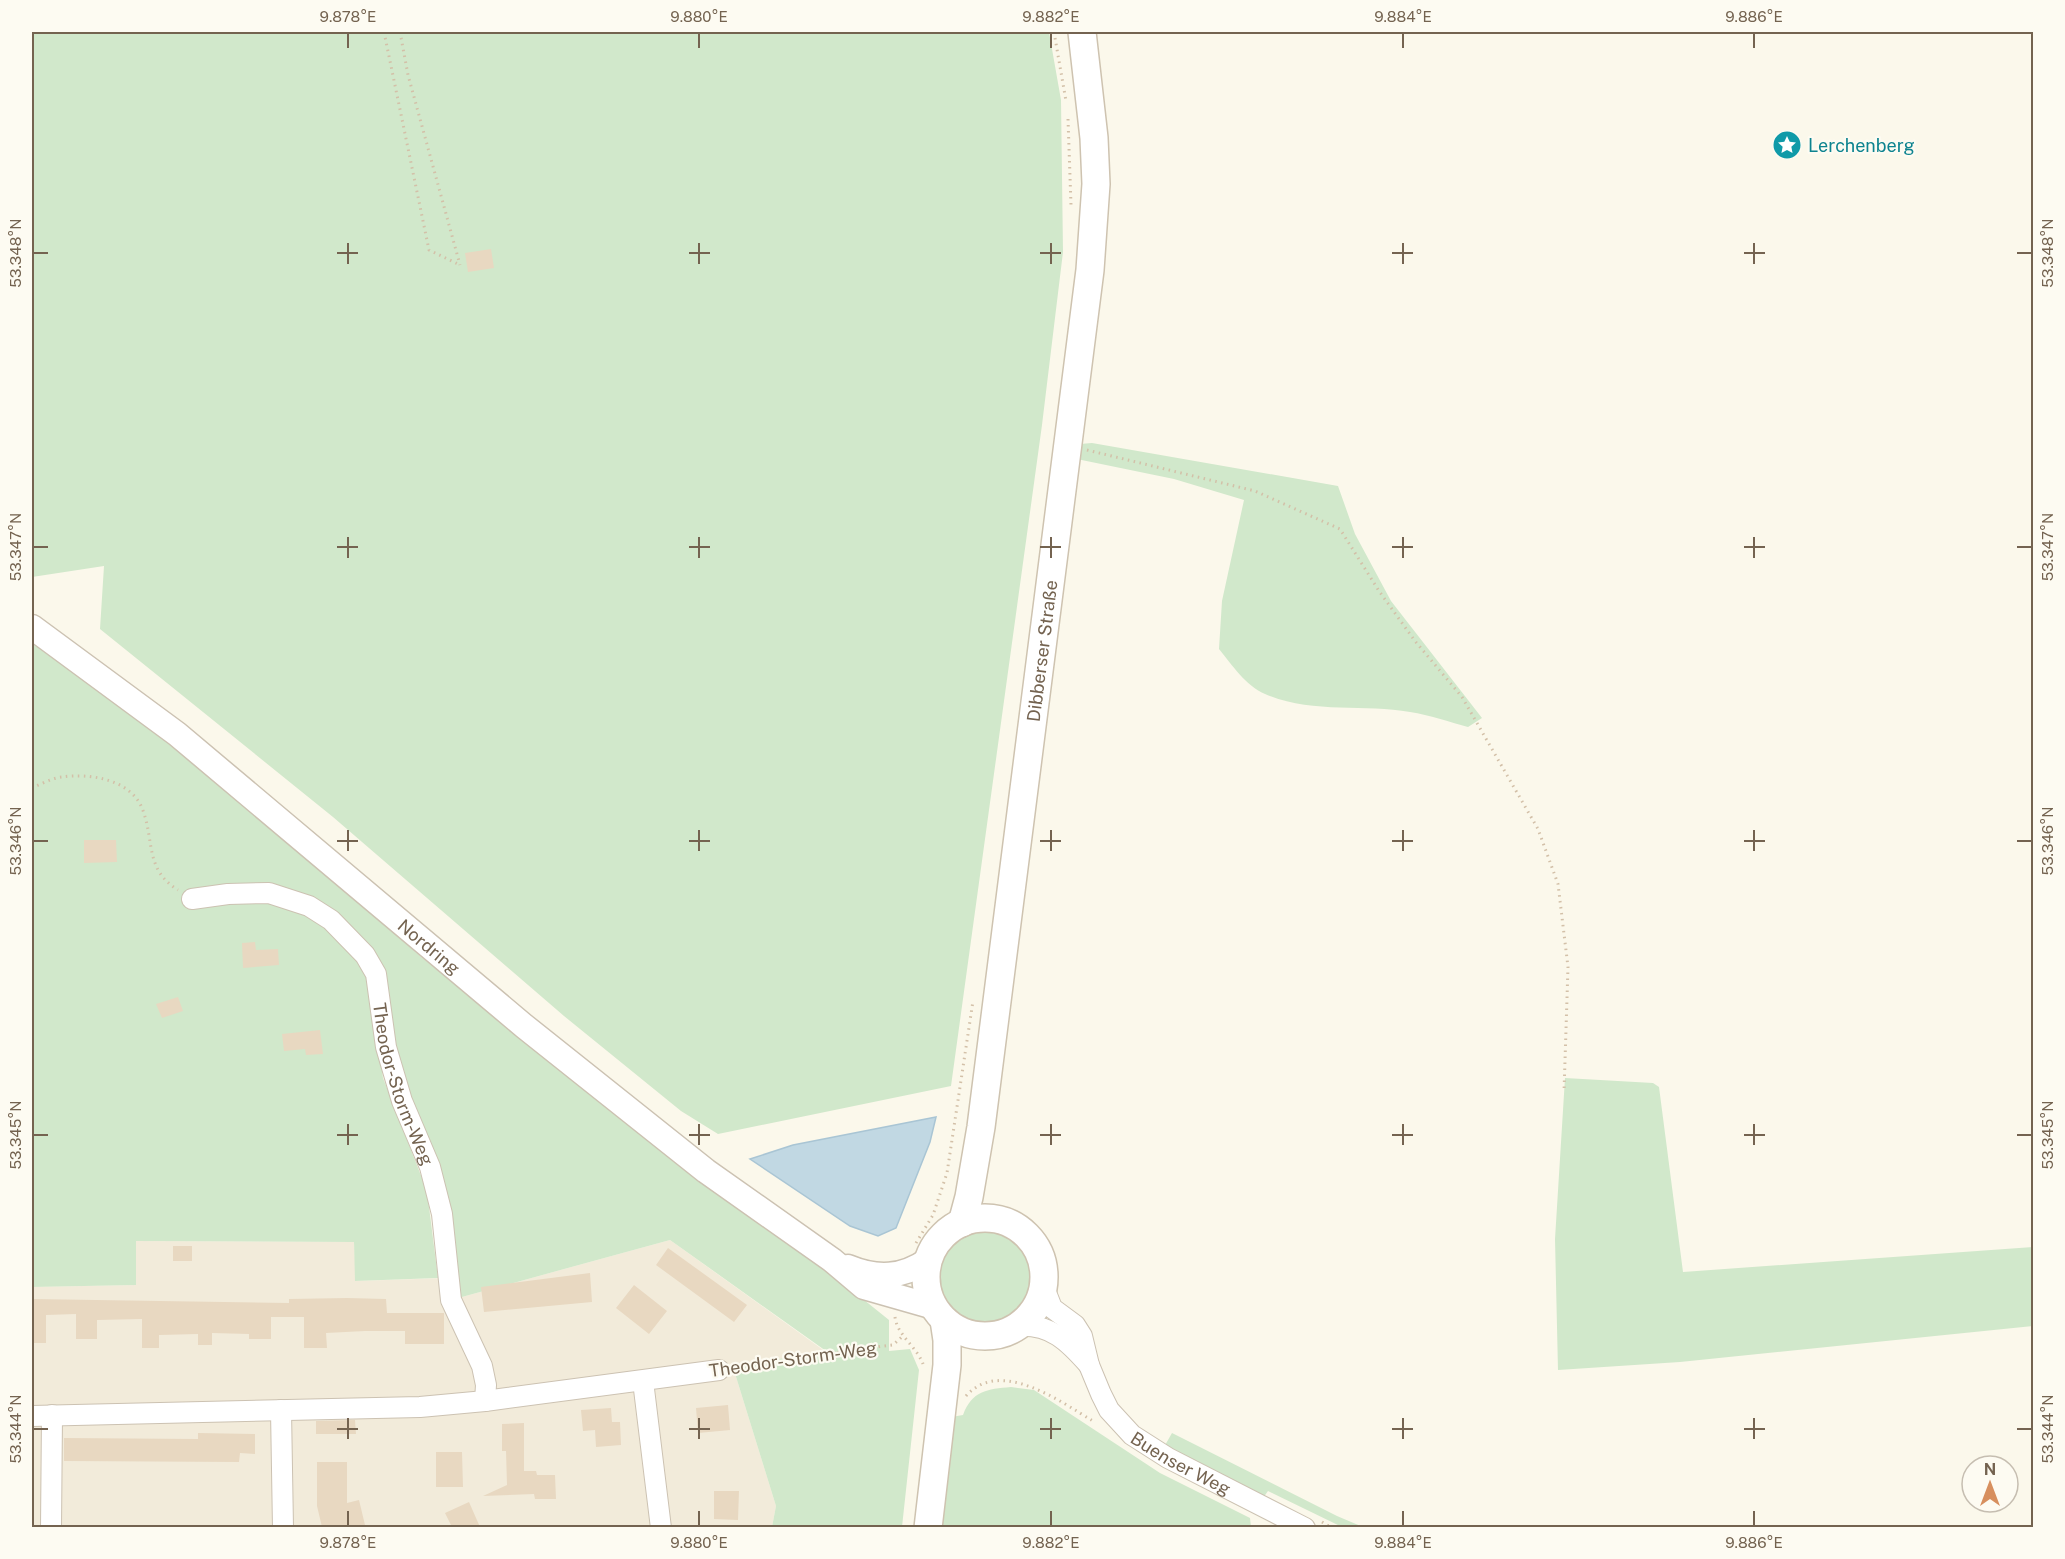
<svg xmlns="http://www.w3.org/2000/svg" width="2065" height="1559" viewBox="0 0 2065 1559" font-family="'Public Sans',sans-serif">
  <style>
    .residential { fill: #f2ebda }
    .green { fill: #d1e8cb }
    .water { fill: #c1d8e3; stroke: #a9c5d4; stroke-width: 1.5 }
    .building { fill: #e8d8c1 }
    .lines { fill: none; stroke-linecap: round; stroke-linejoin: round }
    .minor-casing { stroke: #ccc2b2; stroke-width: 22 }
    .tertiary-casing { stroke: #ccc2b2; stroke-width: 27 }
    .secondary-casing { stroke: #cec3b0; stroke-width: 30 }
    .path { stroke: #d3c0a8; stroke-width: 3; stroke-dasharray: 1.5 4.5; stroke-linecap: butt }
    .minor { stroke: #fff; stroke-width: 20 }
    .tertiary { stroke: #fff; stroke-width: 24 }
    .secondary { stroke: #fff; stroke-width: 27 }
    .ticks { fill: none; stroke: #746350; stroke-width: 2 }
    .labels { text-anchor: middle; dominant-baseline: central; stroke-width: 4.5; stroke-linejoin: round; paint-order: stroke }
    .culture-label { font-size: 18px; fill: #0d838f; stroke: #fdfbf2; text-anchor: start }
    .street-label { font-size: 18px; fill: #746350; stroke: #fdfbf2 }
    .neatline { fill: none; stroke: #746350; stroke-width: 2 }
    .ticks-label { font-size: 15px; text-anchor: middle; fill: #746350 }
  </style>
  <rect width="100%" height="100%" fill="#fbf8eb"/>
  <path class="residential" d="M 670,1240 L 826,1352 L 733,1367 L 776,1506 L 772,1527 L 32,1527 L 32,1287 L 136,1285 L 135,1241 L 354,1242 L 356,1281 L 447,1278 L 451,1300 Z"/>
  <path class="green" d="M 32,32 L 1049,32 L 1061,100 L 1063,252 L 1042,425 L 951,1086 L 718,1134 L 681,1111 L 564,1016 L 333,817 L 100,629 L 104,566 L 32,577 Z
    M 1092,443 L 1338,486 L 1355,534 L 1391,601 L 1482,718 L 1468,727 C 1449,722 1430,715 1410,712 C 1364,704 1310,714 1265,694 C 1245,685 1233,666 1219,649 L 1222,601 L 1244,500 L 1174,479 L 1067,457 L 1068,445 Z
    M 32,635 L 198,760 L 420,956 L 628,1125 L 843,1283 L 889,1320 L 889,1351 L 910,1349 L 919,1370 L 902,1527 L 772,1527 L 776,1506 L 733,1367 L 826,1351 L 670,1240 L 451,1300 L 445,1247 L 372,1001 L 383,1078 L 427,1191 L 438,1278 L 355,1281 L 354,1242 L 136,1241 L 136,1285 L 32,1287 Z
    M 1565,1078 L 1653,1083 L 1659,1087 L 1683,1272 L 2033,1247 L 2033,1326 L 1680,1362 L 1558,1370 L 1555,1239 Z
    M939 1278a46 46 0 1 1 92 0a46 46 0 1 1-92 0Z
    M 1011,1387 L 1034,1390 L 1160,1473 L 1250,1518 L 1251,1527 L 939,1528 L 951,1417 L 963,1415 C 972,1391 987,1389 1011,1387 Z
    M 1172,1433 L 1337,1516 L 1363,1527 L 1342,1527 L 1268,1491 L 1263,1498 L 1164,1447 Z"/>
  <path class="water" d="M 936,1117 L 930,1142 L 896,1228 L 878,1236 L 850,1226 L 750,1159 L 793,1145 Z"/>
  <path class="building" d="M 491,249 L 494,268 L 468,272 L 465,253 Z
    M 84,840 L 116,840 L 117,862 L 84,863 Z
    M 255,942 L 256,950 L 278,949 L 279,965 L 243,968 L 242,943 Z
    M 178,997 L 183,1011 L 162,1018 L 156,1004 Z
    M 320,1030 L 323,1054 L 306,1055 L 305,1049 L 284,1051 L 282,1034 Z
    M 173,1246 L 192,1246 L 192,1261 L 173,1261 Z
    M 668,1248 L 747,1305 L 734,1322 L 656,1265 Z
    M 590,1273 L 592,1302 L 484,1312 L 481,1287 Z
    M 634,1285 L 667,1311 L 649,1334 L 616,1308 Z
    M 347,1298 L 386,1299 L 387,1313 L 444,1313 L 444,1344 L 405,1344 L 405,1331 L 365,1331 L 326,1333 L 327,1348 L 304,1348 L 304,1317 L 271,1317 L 271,1339 L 249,1339 L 249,1334 L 212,1333 L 212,1345 L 198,1345 L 198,1334 L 159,1335 L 159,1348 L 142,1348 L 142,1319 L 97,1320 L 97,1339 L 76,1339 L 76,1314 L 46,1315 L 46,1343 L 32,1343 L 32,1299 L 289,1303 L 289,1299 Z
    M 728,1405 L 730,1430 L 698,1433 L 696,1408 Z
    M 611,1408 L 612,1422 L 620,1422 L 621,1445 L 596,1447 L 595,1430 L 583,1431 L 581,1410 Z
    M 355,1420 L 356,1434 L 316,1434 L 316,1421 Z
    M 524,1423 L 524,1471 L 536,1471 L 537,1475 L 555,1475 L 556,1499 L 535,1499 L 534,1494 L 483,1496 L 507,1485 L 506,1451 L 502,1451 L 502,1424 Z
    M 198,1433 L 255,1434 L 255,1454 L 240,1453 L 239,1462 L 64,1461 L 64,1438 L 198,1439 Z
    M 436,1452 L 462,1452 L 463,1487 L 436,1487 Z
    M 317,1462 L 347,1462 L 347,1503 L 359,1500 L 365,1525 L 322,1527 L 317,1506 Z
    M 714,1491 L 739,1491 L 738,1520 L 714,1519 Z
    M 469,1502 L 480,1527 L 452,1527 L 445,1513 Z"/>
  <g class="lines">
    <g class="minor-casing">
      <g id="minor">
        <path id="s1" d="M 192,899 L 228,894 L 269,893 L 309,906 L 331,920 L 365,955 L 376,974 L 386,1047 L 402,1101 L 430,1167 L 442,1214 L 451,1300 L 482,1366 L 486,1385 L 485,1401"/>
        <path id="s2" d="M 1043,1285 L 1052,1308 L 1075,1325 L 1082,1336 L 1089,1365 L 1101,1394 L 1109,1410 L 1132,1435 L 1168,1458 L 1305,1528"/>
        <path d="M 1018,1326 C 1051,1324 1068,1341 1089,1365"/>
        <path d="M 643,1381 L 661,1528"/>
        <path d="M 281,1410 L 283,1528"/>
        <path d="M 32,1416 L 420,1407 L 485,1401 L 719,1370"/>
        <path d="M 51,1528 L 52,1415"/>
      </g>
    </g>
    <g class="tertiary-casing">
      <g id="tertiary">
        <path id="s3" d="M 32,627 L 177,734 L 524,1026 L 706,1171 L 832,1260 L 864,1287 L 934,1307"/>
        <path d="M 848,1267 C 877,1279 902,1278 928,1260"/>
      </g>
    </g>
    <g class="secondary-casing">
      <g id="secondary">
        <circle cx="985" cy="1277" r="59"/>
        <path id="s4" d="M 962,1223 L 969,1197 L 981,1127 L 1090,270 L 1096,184 L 1094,138 L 1082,32"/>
        <path d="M 928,1528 L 947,1365 L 947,1340 L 944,1320"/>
      </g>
    </g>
    <path class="path" d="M 384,32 L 429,250 L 460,265
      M 400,32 L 408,75 L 460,265
      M 1054,32 L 1066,101
      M 1068,119 L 1071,205
      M 1087,450 L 1255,491 L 1340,529 L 1379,591 L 1415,641 L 1462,697 L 1538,829 L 1558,884 L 1568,967 L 1564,1092
      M 32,788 C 41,784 52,778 62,777 C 89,773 130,779 142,808 C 155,840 144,869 178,890
      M 916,1243 L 933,1215 L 947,1173 L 973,1001
      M 895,1317 C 897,1335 917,1347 923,1364
      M 736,1367 L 884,1346 L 893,1345 L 904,1335
      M 966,1396 C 1000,1357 1061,1402 1093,1421
      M 1322,1522 L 1332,1528"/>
    <use href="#minor" class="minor"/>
    <use href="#tertiary" class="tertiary"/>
    <use href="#secondary" class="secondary"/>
  </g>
  <path class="ticks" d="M 348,33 L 348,48M 699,33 L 699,48M 1051,33 L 1051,48M 1403,33 L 1403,48M 1754,33 L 1754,48M 348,243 L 348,264M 699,243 L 699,264M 1051,243 L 1051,264M 1403,243 L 1403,264M 1754,243 L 1754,264M 33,253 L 48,253M 337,253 L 358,253M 689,253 L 710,253M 1040,253 L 1061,253M 1392,253 L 1413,253M 1744,253 L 1765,253M 2017,253 L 2032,253M 348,537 L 348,558M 699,537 L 699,558M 1051,537 L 1051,558M 1403,537 L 1403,558M 1754,537 L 1754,558M 33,547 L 48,547M 337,547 L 358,547M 689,547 L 710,547M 1040,547 L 1061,547M 1392,547 L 1413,547M 1744,547 L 1765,547M 2017,547 L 2032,547M 348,830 L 348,851M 699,830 L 699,851M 1051,830 L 1051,851M 1403,830 L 1403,851M 1754,830 L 1754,851M 33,841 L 48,841M 337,841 L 358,841M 689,841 L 710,841M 1040,841 L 1061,841M 1392,841 L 1413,841M 1744,841 L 1765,841M 2017,841 L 2032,841M 348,1124 L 348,1145M 699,1124 L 699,1145M 1051,1124 L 1051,1145M 1403,1124 L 1403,1145M 1754,1124 L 1754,1145M 33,1135 L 48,1135M 337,1135 L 358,1135M 689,1135 L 710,1135M 1040,1135 L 1061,1135M 1392,1135 L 1413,1135M 1744,1135 L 1765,1135M 2017,1135 L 2032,1135M 348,1418 L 348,1439M 699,1418 L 699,1439M 1051,1418 L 1051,1439M 1403,1418 L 1403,1439M 1754,1418 L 1754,1439M 33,1429 L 48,1429M 337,1429 L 358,1429M 689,1429 L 710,1429M 1040,1429 L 1061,1429M 1392,1429 L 1413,1429M 1744,1429 L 1765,1429M 2017,1429 L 2032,1429M 348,1511 L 348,1526M 699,1511 L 699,1526M 1051,1511 L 1051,1526M 1403,1511 L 1403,1526M 1754,1511 L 1754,1526"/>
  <defs>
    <g id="sight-disc" transform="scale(1.5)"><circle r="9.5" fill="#0f9aa8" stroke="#fdfbf2"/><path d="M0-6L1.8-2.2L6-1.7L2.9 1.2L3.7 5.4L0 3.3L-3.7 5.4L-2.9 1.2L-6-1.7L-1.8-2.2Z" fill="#fff"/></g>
  </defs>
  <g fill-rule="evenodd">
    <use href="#sight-disc" x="1787" y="145"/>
  </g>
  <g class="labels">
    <g class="culture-label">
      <text x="1808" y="145">Lerchenberg</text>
    </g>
    <g class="street-label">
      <text stroke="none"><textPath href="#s4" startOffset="578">Dibberser Straße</textPath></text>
      <text stroke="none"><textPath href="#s3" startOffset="510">Nordring</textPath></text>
      <text stroke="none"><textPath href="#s1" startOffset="330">Theodor-Storm-Weg</textPath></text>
      <text transform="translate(793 1359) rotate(-8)">Theodor-Storm-Weg</text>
      <text stroke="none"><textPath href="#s2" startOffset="236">Buenser Weg</textPath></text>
    </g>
  </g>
  <rect width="2065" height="1559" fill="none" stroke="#fdfbf2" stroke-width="66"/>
  <g transform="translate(1990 1484)"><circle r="28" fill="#fdfbf2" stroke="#c6beb1" stroke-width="1.5"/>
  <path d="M0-4.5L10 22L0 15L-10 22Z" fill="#d78f5e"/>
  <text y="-9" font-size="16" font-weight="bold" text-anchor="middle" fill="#746350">N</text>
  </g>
  <rect x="33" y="33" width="1999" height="1493" class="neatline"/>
  <g class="ticks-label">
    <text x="348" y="22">9.878°E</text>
    <text x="699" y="22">9.880°E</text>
    <text x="1051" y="22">9.882°E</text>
    <text x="1403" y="22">9.884°E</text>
    <text x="1754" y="22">9.886°E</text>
    <text transform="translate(16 253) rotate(-90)" y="5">53.348°N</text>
    <text transform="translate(2048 253) rotate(-90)" y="5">53.348°N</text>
    <text transform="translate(16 547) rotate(-90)" y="5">53.347°N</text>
    <text transform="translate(2048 547) rotate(-90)" y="5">53.347°N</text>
    <text transform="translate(16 841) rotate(-90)" y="5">53.346°N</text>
    <text transform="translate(2048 841) rotate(-90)" y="5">53.346°N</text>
    <text transform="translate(16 1135) rotate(-90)" y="5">53.345°N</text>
    <text transform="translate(2048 1135) rotate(-90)" y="5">53.345°N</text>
    <text transform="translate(16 1429) rotate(-90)" y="5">53.344°N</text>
    <text transform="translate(2048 1429) rotate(-90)" y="5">53.344°N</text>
    <text x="348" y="1548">9.878°E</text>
    <text x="699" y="1548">9.880°E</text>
    <text x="1051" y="1548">9.882°E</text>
    <text x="1403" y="1548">9.884°E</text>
    <text x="1754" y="1548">9.886°E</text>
  </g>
</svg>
